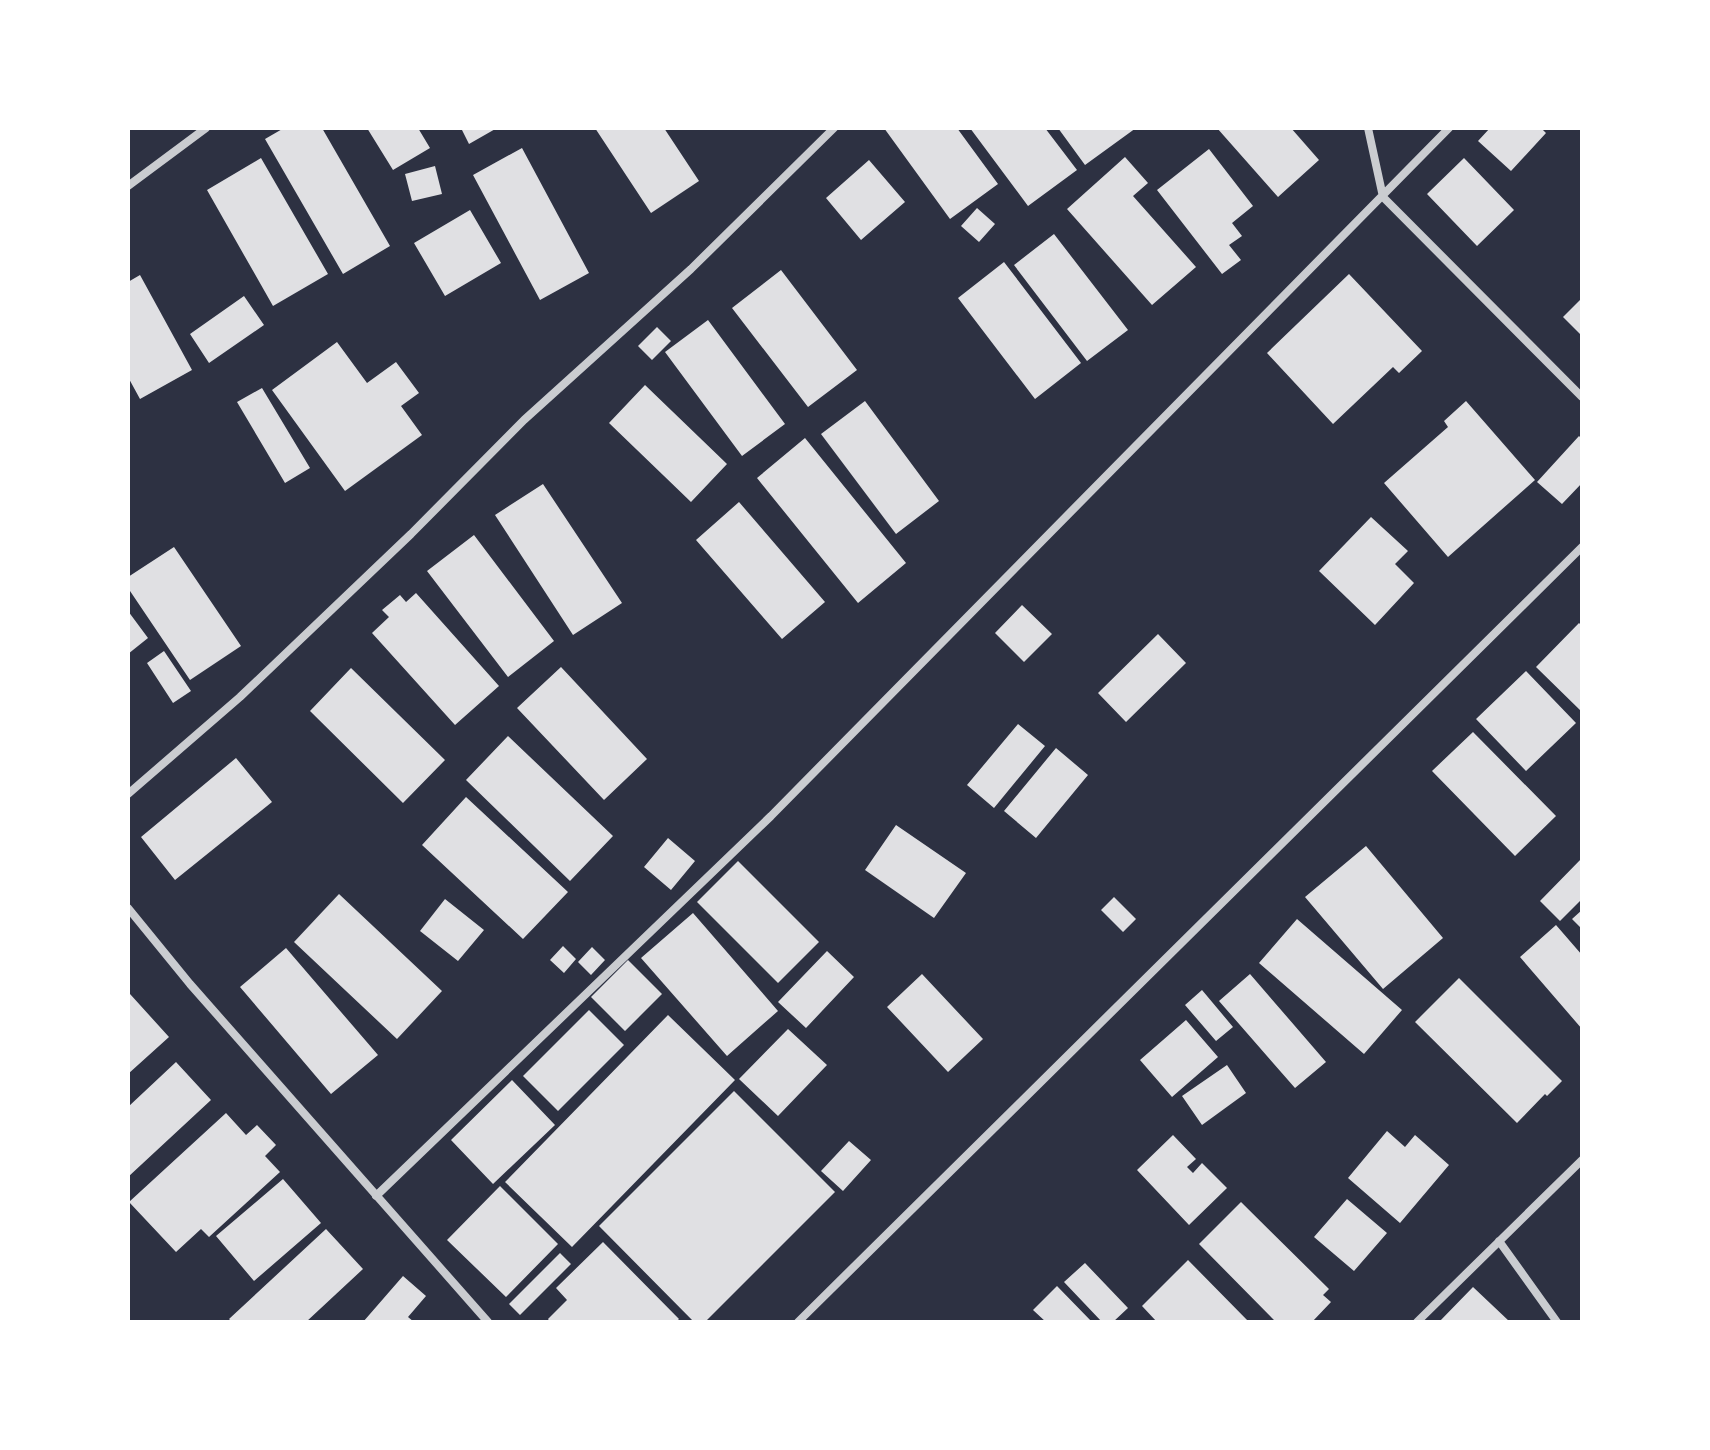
<svg xmlns="http://www.w3.org/2000/svg" width="1710" height="1450" viewBox="0 0 1710 1450" font-family="Spectral,serif">
  <style>
    .building { fill: #e0e0e3 }
    .lines { fill: none; stroke-linecap: round; stroke-linejoin: round }
    .minor { stroke: #caccd0; stroke-width: 8 }
  </style>
  <rect width="100%" height="100%" fill="#2d3142"/>
  <path class="building" d="M 284,128 L 322,128 L 390,246 L 343,274 L 265,139 Z
    M 367,128 L 418,128 L 430,148 L 393,170 Z
    M 461,128 L 497,128 L 469,144 Z
    M 595,128 L 664,128 L 699,181 L 651,213 Z
    M 884,128 L 957,128 L 998,184 L 950,219 Z
    M 970,128 L 1045,128 L 1077,170 L 1028,206 Z
    M 1058,128 L 1136,128 L 1085,165 Z
    M 1217,128 L 1291,128 L 1319,160 L 1278,197 Z
    M 1490,128 L 1541,128 L 1546,133 L 1511,171 L 1478,141 Z
    M 522,148 L 589,273 L 540,300 L 473,175 Z
    M 1209,149 L 1253,206 L 1232,223 L 1242,236 L 1229,245 L 1241,260 L 1222,274 L 1157,190 Z
    M 1125,157 L 1148,183 L 1133,196 L 1196,267 L 1152,305 L 1067,209 Z
    M 261,158 L 328,274 L 273,306 L 207,190 Z
    M 1464,158 L 1514,210 L 1477,246 L 1427,194 Z
    M 869,160 L 905,202 L 861,240 L 826,198 Z
    M 435,166 L 442,194 L 412,201 L 405,174 Z
    M 977,208 L 995,224 L 979,242 L 961,226 Z
    M 470,210 L 501,263 L 445,296 L 414,243 Z
    M 1054,234 L 1128,330 L 1087,361 L 1014,265 Z
    M 1004,262 L 1081,363 L 1035,399 L 958,298 Z
    M 781,270 L 857,370 L 808,407 L 732,308 Z
    M 1349,274 L 1422,351 L 1399,373 L 1393,367 L 1333,424 L 1267,353 Z
    M 140,275 L 192,370 L 140,399 L 128,377 L 128,282 Z
    M 244,296 L 264,325 L 209,363 L 190,334 Z
    M 1582,298 L 1582,336 L 1563,317 Z
    M 708,320 L 785,424 L 742,456 L 665,352 Z
    M 657,327 L 671,341 L 652,360 L 638,346 Z
    M 337,342 L 367,383 L 396,362 L 419,393 L 401,406 L 422,435 L 345,491 L 272,390 Z
    M 645,385 L 727,464 L 691,502 L 609,423 Z
    M 262,388 L 310,468 L 285,483 L 237,402 Z
    M 865,401 L 939,501 L 896,534 L 821,434 Z
    M 1466,401 L 1535,480 L 1448,557 L 1384,483 L 1448,427 L 1444,421 Z
    M 1579,436 L 1582,439 L 1582,483 L 1562,504 L 1537,482 Z
    M 805,438 L 906,563 L 858,603 L 757,478 Z
    M 543,484 L 622,603 L 573,635 L 495,515 Z
    M 739,502 L 825,602 L 782,639 L 696,540 Z
    M 1371,517 L 1408,551 L 1395,564 L 1414,583 L 1375,625 L 1319,571 Z
    M 474,535 L 554,641 L 508,677 L 427,571 Z
    M 174,547 L 241,646 L 190,680 L 128,588 L 128,577 Z
    M 416,593 L 499,686 L 455,725 L 372,633 L 389,617 L 382,610 L 400,595 L 406,602 Z
    M 1022,605 L 1052,634 L 1024,662 L 995,633 Z
    M 128,611 L 148,638 L 128,654 Z
    M 1579,623 L 1582,626 L 1582,712 L 1536,667 Z
    M 1158,634 L 1186,663 L 1126,722 L 1098,693 Z
    M 164,651 L 191,691 L 173,703 L 147,663 Z
    M 561,667 L 647,759 L 604,800 L 517,708 Z
    M 351,668 L 445,760 L 403,803 L 310,711 Z
    M 1526,671 L 1576,723 L 1526,771 L 1476,719 Z
    M 1018,724 L 1045,746 L 994,808 L 967,785 Z
    M 1473,732 L 1556,816 L 1515,856 L 1432,771 Z
    M 508,736 L 613,836 L 570,881 L 466,780 Z
    M 1056,748 L 1088,775 L 1036,838 L 1004,811 Z
    M 236,758 L 272,802 L 175,880 L 141,837 Z
    M 466,797 L 568,892 L 523,939 L 422,845 Z
    M 896,825 L 966,873 L 934,918 L 865,870 Z
    M 668,838 L 695,861 L 671,890 L 644,867 Z
    M 1366,846 L 1443,938 L 1383,989 L 1305,897 Z
    M 1582,858 L 1582,899 L 1560,921 L 1540,901 Z
    M 738,861 L 819,942 L 778,983 L 697,902 Z
    M 339,894 L 442,991 L 397,1039 L 294,942 Z
    M 1114,897 L 1136,919 L 1123,932 L 1101,910 Z
    M 445,899 L 484,930 L 458,961 L 420,931 Z
    M 1582,910 L 1582,929 L 1572,919 Z
    M 693,913 L 778,1011 L 727,1056 L 641,958 Z
    M 1297,919 L 1402,1010 L 1364,1054 L 1259,963 Z
    M 1556,925 L 1582,955 L 1582,1029 L 1520,957 Z
    M 563,946 L 576,959 L 564,973 L 550,960 Z
    M 592,947 L 605,960 L 591,975 L 578,962 Z
    M 286,948 L 378,1055 L 331,1094 L 240,987 Z
    M 827,951 L 854,977 L 806,1028 L 778,1002 Z
    M 628,960 L 662,994 L 625,1031 L 591,997 Z
    M 922,974 L 983,1039 L 948,1072 L 887,1007 Z
    M 1250,974 L 1326,1062 L 1295,1088 L 1219,1001 Z
    M 1459,978 L 1562,1081 L 1547,1096 L 1545,1094 L 1517,1123 L 1415,1022 Z
    M 1202,990 L 1233,1027 L 1216,1041 L 1185,1005 Z
    M 130,994 L 169,1037 L 128,1074 L 128,995 Z
    M 589,1010 L 624,1045 L 558,1111 L 523,1076 Z
    M 668,1015 L 735,1080 L 572,1247 L 505,1182 Z
    M 1186,1020 L 1218,1057 L 1172,1097 L 1140,1060 Z
    M 788,1029 L 827,1065 L 778,1116 L 739,1079 Z
    M 176,1062 L 211,1100 L 128,1177 L 128,1107 Z
    M 1227,1065 L 1246,1093 L 1202,1125 L 1182,1096 Z
    M 512,1080 L 555,1125 L 493,1184 L 451,1140 Z
    M 734,1091 L 835,1192 L 705,1322 L 694,1322 L 599,1226 Z
    M 226,1113 L 246,1135 L 257,1125 L 276,1145 L 265,1156 L 280,1172 L 209,1237 L 201,1229 L 176,1252 L 129,1202 Z
    M 1387,1131 L 1405,1147 L 1415,1135 L 1449,1165 L 1400,1223 L 1348,1178 Z
    M 1173,1135 L 1196,1159 L 1187,1167 L 1193,1173 L 1202,1163 L 1227,1188 L 1189,1225 L 1137,1170 Z
    M 849,1141 L 871,1160 L 843,1191 L 821,1171 Z
    M 283,1179 L 321,1223 L 254,1281 L 216,1236 Z
    M 500,1186 L 558,1244 L 506,1297 L 447,1240 Z
    M 1347,1199 L 1387,1233 L 1354,1271 L 1314,1237 Z
    M 1241,1202 L 1329,1289 L 1323,1295 L 1331,1302 L 1312,1322 L 1276,1322 L 1199,1244 Z
    M 326,1229 L 363,1269 L 306,1322 L 232,1322 L 229,1319 Z
    M 603,1242 L 679,1319 L 676,1322 L 550,1322 L 548,1319 L 567,1300 L 556,1288 Z
    M 560,1253 L 571,1264 L 520,1315 L 509,1304 Z
    M 1188,1260 L 1249,1322 L 1157,1322 L 1142,1306 Z
    M 1085,1263 L 1128,1308 L 1113,1322 L 1102,1322 L 1064,1282 Z
    M 403,1276 L 426,1296 L 408,1317 L 414,1322 L 363,1322 Z
    M 1057,1286 L 1092,1322 L 1046,1322 L 1033,1310 Z
    M 1473,1287 L 1510,1322 L 1439,1322 Z"/>
  <g class="lines">
    <path class="minor" d="M 1368,128 L 1383,197 L 1582,397
      M 128,186 L 206,128
      M 128,794 L 240,697 L 411,534 L 524,420 L 691,269 L 834,128
      M 128,908 L 190,984 L 488,1322
      M 376,1196 L 771,816 L 1449,128
      M 1499,1241 L 1557,1322
      M 798,1322 L 1582,547
      M 1417,1322 L 1582,1160"/>
  </g>
  <rect width="1710" height="1450" fill="none" stroke="#ffffff" stroke-width="260"/>
</svg>
